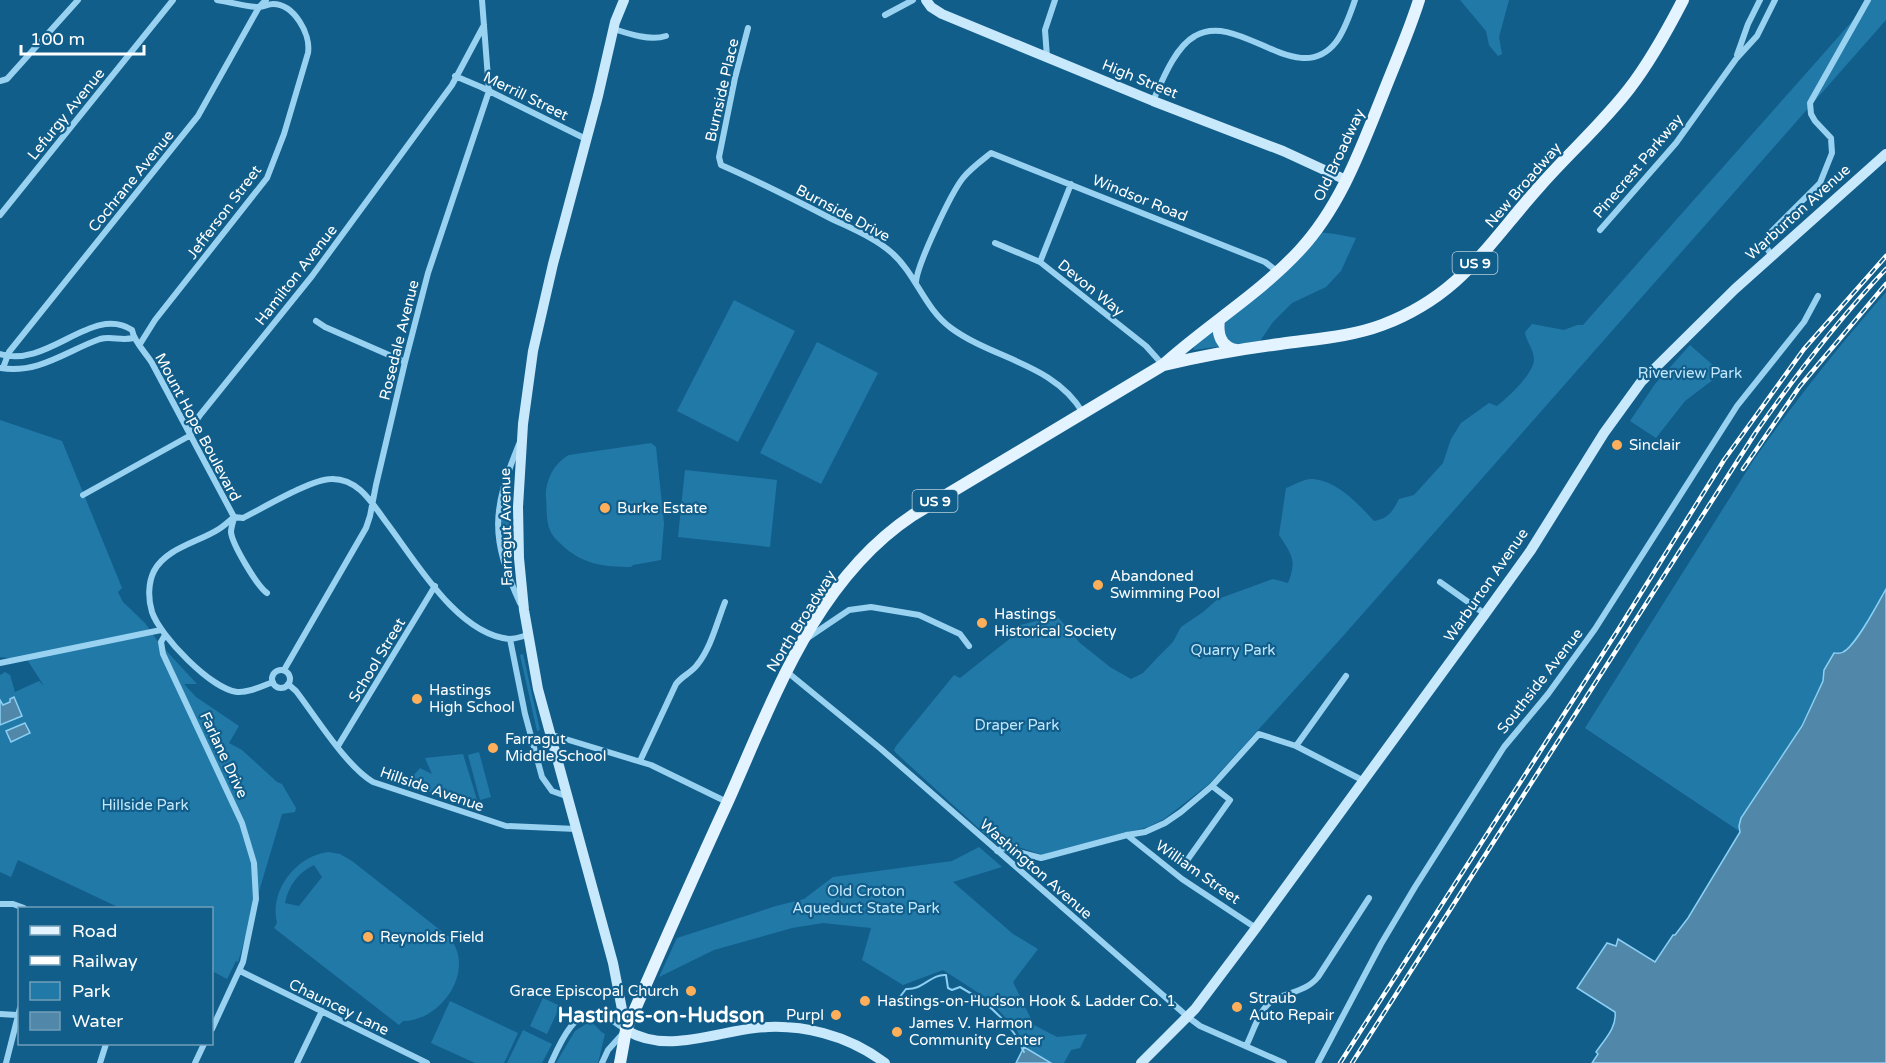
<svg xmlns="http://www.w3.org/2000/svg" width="1886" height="1063" viewBox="0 0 1886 1063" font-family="'Varela Round',sans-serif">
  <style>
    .green { fill: #2179a8; fill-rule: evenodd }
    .water { fill: #5188a9; stroke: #8bd0f4; stroke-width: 1.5 }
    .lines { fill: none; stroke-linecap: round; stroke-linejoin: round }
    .stream { stroke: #8bd0f4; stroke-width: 2 }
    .street { stroke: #99d2f1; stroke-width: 6 }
    .secondary { stroke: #c8e8fc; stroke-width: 10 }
    .primary { stroke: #e3f3ff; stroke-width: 12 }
    .rail-casing { stroke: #fff; stroke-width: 4.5 }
    .rail { stroke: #125e8b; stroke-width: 2; stroke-dasharray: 7; stroke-linecap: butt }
    .poi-dot { fill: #ffaf59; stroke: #125e8b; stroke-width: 2 }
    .labels { text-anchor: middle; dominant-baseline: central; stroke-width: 4.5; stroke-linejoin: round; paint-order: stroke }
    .shield { fill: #125e8b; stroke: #b8cfdc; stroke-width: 1.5 }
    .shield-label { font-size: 14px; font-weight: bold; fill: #fff }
    .street-label { font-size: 15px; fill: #fff; stroke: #125e8b }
    .park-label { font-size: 15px; fill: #c0e7fc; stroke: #125e8b }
    .poi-label { font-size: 15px; fill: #fff; stroke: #125e8b; text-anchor: start }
    .district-label { font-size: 21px; font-weight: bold; fill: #fff; stroke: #125e8b }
  </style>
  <rect width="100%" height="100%" fill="#125e8b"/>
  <path class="green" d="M 1460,0 L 1509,0 L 1499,37 L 1502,54 L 1498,56 L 1489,45 L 1486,31 Z
    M 1871,0 L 1886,0 L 1886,20 L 1344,635 L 1209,784 L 1164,819 L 1148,827 L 1043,855 L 1015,846 L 997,845 L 896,753 L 894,750 L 896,746 L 954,675 L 960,678 L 1021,630 L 1020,625 L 1057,616 L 1080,643 L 1110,667 L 1131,679 L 1143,673 L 1158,657 L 1173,642 L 1181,627 L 1203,612 L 1218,599 L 1273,579 L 1288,583 C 1297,560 1292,555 1279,535 L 1286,488 C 1294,485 1305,478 1313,479 C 1338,481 1359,505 1374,521 C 1388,519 1393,511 1399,499 L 1414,495 L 1443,463 L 1451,439 L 1461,423 L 1489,403 L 1497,406 C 1508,397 1534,374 1534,359 C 1534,350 1526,341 1525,332 L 1532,324 L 1564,330 L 1577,325 L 1583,325 Z
    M 1318,232 L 1335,234 L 1356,238 L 1341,271 L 1326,287 L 1292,303 L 1273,322 L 1260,341 L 1193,350 L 1198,340 Z
    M 1886,292 L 1886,589 C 1877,605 1856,650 1837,653 L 1824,670 L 1823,681 L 1795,738 L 1779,759 L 1741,818 L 1739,831 L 1585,728 L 1753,461 C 1794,402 1839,346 1886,292 Z
    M 734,300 L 795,331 L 738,442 L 677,411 Z
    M 817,342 L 878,373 L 821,484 L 760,453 Z
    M 1690,345 L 1722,373 L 1685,401 L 1656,438 L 1630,421 L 1655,384 Z
    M 0,420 L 62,441 L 122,588 L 118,592 L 123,602 L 145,623 L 159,643 L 197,684 L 184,684 L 196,697 L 239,726 L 229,743 L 242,750 L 277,782 L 282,784 L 296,808 L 295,812 L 282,814 L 238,962 L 236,961 L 227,979 L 212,971 L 212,908 L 120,908 L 18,860 L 11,877 L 0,872 L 0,675 L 5,672 L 10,675 L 15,692 L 39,681 L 44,686 L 28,661 L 0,657 Z
    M 651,443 L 656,447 L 664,523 L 661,560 L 633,565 L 631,567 C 603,567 582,564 562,545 C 557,540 552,536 550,530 C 546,521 547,508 546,498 C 545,481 554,463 569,455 Z
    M 685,470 L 777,480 L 770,547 L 678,537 Z
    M 511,475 L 510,517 L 512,572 C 497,543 499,505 511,475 Z
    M 523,654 L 540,730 L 537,731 L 520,655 Z
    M 479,752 L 491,797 L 480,800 L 468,755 Z
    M 463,754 L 478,803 L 441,794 L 437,785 L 436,794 L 406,784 L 420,768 L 432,774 L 425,758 Z
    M 979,847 L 1002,867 L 953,882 L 1013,934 L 1038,949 L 1013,982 L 1034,1025 L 1057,1037 L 1087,1034 L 1080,1048 L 1071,1050 L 1064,1063 L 1051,1063 L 1024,1047 L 1017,1030 L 988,999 L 943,970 L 903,985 L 862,960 L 871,928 L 823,923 L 792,928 L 714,950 L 659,977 L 677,938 L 776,906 L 804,899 L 833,877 L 952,861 Z
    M 328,852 L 340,854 L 352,861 L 449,937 C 477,970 441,1021 403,1021 L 399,1025 L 274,928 L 277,923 C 269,891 296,856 328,852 ZM 314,865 L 322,877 L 299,906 L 285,903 C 288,886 299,872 314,865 Z
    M 543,998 L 560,1006 L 547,1034 L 530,1026 Z
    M 450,1001 L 518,1033 L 504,1063 L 475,1063 L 431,1043 Z
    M 589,1022 C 596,1023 598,1031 605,1034 L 598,1063 L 556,1063 L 575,1031 Z
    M 523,1030 L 552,1044 L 542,1063 L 507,1063 Z"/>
  <path class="water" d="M 1886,589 L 1886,1063 L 1592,1063 L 1598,1054 L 1596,1052 C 1605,1039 1617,1027 1615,1012 L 1577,988 L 1607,943 L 1616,946 L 1618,939 L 1655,962 L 1673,935 L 1675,935 L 1688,918 L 1740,832 L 1739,826 L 1741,818 L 1802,726 L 1823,681 L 1824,670 L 1834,653 C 1837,653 1840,654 1843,652 C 1856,646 1878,603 1886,589 Z
    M 14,697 L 22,716 L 0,725 L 0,700 L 3,705 L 10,702 L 10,699 Z
    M 25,723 L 30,733 L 11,742 L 6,731 Z
    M 1024,1047 L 1051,1063 L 1016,1063 Z"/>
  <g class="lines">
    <path class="stream" d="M 892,1007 L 906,989 C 924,990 930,974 946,975 L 948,988 L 952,990 L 960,987 C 982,999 1004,1017 1018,1039 C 1021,1043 1021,1048 1024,1052"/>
    <path class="street" d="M 885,15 L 913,0
      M 748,28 L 735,78 L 719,157 L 721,165 C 758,181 793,199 828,217 C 850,228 874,237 892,253 C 916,274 924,308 951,328 C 993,359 1055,364 1083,413
      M 614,29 C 629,34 650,41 666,36
      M 1737,55 L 1748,24 L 1760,0
      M 1047,57 L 1045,30 L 1055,0
      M 455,76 L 481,87 L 586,139
      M 0,81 L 7,79 L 78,0
      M 1153,101 C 1162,81 1175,47 1195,36 C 1239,10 1298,91 1336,42 C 1345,30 1350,14 1355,0
      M 0,215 L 173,0
      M 1600,230 L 1676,143 L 1736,59 L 1757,36 L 1775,0
      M 995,243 L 1040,262 L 1146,346 L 1163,365
      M 1772,256 L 1766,247 L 1768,235 L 1820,183 L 1832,153 L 1831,138 L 1815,121 L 1811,114 L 1810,103 L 1868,0
      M 1040,262 L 1071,184
      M 916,282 C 917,265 951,193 963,178 C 970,169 981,161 991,153 L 1265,262 L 1278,272
      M 316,321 L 325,327 L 405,362
      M 140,344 L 155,320 L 267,178 L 284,134 L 308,53 C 311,34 294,4 273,4 C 268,4 264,7 259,7 C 246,7 230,2 217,0
      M 0,354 C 48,369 92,304 132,330 C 134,342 146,353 152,363 L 234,517 L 243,518 C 263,508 312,479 331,479 C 358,478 372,503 386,522 C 415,560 457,634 509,639 C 515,639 521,637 527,635
      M 1,368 C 39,374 66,351 100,339 C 111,336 122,341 133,338
      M 3,368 L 9,352 L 198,116 L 259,7 L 266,0
      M 519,444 C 492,511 490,537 520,603
      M 83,495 L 191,435 L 194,424 L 200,415 L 312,276 L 452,85 L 484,25
      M 234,517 C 229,521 224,526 219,529 C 199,542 166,548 154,571 C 148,583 148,599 152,612 C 160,636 211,689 237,692 C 249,693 262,686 273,682
      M 234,518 C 233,522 231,528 231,532 C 232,544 257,586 267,593
      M 1440,582 L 1485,614
      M 165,635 L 161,642 L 163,654 L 242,823 L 254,863 L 256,899 L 243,962 L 212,1029
      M 809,637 L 849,610 L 871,607 L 919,615 L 960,634 L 969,646
      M 510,639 L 525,714 L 542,777 L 552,791 L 566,796
      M 0,663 L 161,630
      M 284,670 L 366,528 L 370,516 L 376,485 L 405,362 L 428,273 L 489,91 L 482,0
      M272 679a9 9 0 1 1 18 0a9 9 0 1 1-18 0Z
      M 786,671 L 881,749 L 1188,1017 L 1200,1026 L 1284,1063
      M 288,684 L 296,691 C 316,717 346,766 373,782 L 506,826 L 576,829
      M 549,734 L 651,765 L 727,802
      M 338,746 L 435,586
      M 1296,746 L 1346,676
      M 640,761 L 676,684 C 682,676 691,673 697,665 C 711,648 717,622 725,602
      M 1127,835 L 1182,879 L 1256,928
      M 997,851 L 1003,848 L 1041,858 L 1127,835 L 1145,832 L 1165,823 L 1181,812 L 1212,786 L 1259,734 L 1296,746 L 1364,781
      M 1188,859 L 1230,800 L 1212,786
      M 0,904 L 13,904 L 24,908
      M 240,971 L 427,1063
      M 0,1014 L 17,1015
      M 1246,1046 C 1253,1033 1259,1009 1272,1001 C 1287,992 1306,992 1318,977 L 1369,898
      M 6,1063 L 20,1008
      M 100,1063 L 106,1044
      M 195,1063 L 204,1044
      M 297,1063 L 322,1011
      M 551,1063 C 559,1045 576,1004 602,1014 C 610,1018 618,1025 626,1030 L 608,1050 L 602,1063
      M 1318,1063 L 1381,944 L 1415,887 L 1504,747 L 1548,694 L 1595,629 L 1737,406 L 1804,322 L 1818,296"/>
    <path class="secondary" d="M 624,0 L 615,22 L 598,96 L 553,264 L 533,351 L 523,424 L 518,507 L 519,558 L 524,610 L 538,689 L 613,963 L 626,1030 C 665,1054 713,1033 755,1028 C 801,1023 848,1035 885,1063
      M 926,0 L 931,7 L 942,14 L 1153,101 L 1283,151 L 1346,180
      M 1141,1063 L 1195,1009 L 1256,928 L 1485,614 L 1531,550 L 1604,433 L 1641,382 L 1735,289 L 1886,154"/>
    <path class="primary" d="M 1219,320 C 1217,334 1221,347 1236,350
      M 1164,365 C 1202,356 1241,349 1280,344 C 1314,339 1350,337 1382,325 C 1461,295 1487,245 1540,186 C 1569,153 1602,124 1629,89 C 1650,62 1667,31 1683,0
      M 620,1063 L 626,1030 C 659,954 693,877 728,801 C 774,698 815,580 913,515 L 1163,365 C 1207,325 1258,295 1299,251 C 1340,207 1361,149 1383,94 C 1395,63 1409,32 1419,0"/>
    <g class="rail-casing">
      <path id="rail" d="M 1743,469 L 1800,386 L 1886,284
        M 1340,1063 L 1618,630 L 1724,460 L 1804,349 L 1886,256
        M 1352,1063 L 1756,432 C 1796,375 1838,320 1886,269"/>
    </g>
    <use href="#rail" class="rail"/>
  </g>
  <g class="poi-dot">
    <circle cx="1617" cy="445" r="6"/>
    <circle cx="605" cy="508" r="6"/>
    <circle cx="1098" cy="585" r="6"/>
    <circle cx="982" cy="623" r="6"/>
    <circle cx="417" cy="699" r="6"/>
    <circle cx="493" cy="748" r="6"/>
    <circle cx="368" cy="937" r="6"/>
    <circle cx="691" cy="991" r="6"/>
    <circle cx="865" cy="1001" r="6"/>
    <circle cx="1237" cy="1007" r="6"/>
    <circle cx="836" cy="1015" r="6"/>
    <circle cx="897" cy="1032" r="6"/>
  </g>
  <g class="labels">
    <g class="shield">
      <rect x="1452.5" y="252" width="45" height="22" rx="4.5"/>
      <rect x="912.5" y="490" width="45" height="22" rx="4.5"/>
    </g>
    <g class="shield-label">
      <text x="1475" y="263">US 9</text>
      <text x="935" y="501">US 9</text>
    </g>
    <g class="street-label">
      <text transform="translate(1140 79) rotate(22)">High Street</text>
      <text transform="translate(722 90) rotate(-77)">Burnside Place</text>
      <text transform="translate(526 96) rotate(26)">Merrill Street</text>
      <text transform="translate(66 114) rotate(-51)">Lefurgy Avenue</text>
      <text transform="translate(1339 155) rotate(-65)">Old Broadway</text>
      <text transform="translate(1638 166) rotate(-50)">Pinecrest Parkway</text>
      <text transform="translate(131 181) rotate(-51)">Cochrane Avenue</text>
      <text transform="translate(1523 185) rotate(-49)">New Broadway</text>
      <text transform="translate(1140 198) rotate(22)">Windsor Road</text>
      <text transform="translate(224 212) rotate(-53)">Jefferson Street</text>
      <text transform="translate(1798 212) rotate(-42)">Warburton Avenue</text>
      <text transform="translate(843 213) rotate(28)">Burnside Drive</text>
      <text transform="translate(296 275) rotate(-52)">Hamilton Avenue</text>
      <text transform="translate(1091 288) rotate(39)">Devon Way</text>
      <text transform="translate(399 340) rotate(-76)">Rosedale Avenue</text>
      <text transform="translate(198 427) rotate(62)">Mount Hope Boulevard</text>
      <text transform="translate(506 527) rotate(-91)">Farragut Avenue</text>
      <text transform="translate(1486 585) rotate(-55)">Warburton Avenue</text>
      <text transform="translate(801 621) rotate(-58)">North Broadway</text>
      <text transform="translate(377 660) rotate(-59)">School Street</text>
      <text transform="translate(1540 681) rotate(-52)">Southside Avenue</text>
      <text transform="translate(224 755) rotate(65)">Farlane Drive</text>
      <text transform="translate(432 789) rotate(19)">Hillside Avenue</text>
      <text transform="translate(1036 869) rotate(41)">Washington Avenue</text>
      <text transform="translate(1198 872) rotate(35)">William Street</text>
      <text transform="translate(339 1007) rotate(26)">Chauncey Lane</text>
    </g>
    <g class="park-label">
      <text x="1690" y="373">Riverview Park</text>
      <text x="1233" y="650">Quarry Park</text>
      <text x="1017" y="725">Draper Park</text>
      <text x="145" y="805">Hillside Park</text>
      <text x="866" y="891">Old Croton<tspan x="866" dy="17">Aqueduct State Park</tspan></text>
    </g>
    <g class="poi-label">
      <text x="1629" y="445">Sinclair</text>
      <text x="617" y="508">Burke Estate</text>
      <text x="1110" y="576">Abandoned<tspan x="1110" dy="17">Swimming Pool</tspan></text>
      <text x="994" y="614">Hastings<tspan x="994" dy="17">Historical Society</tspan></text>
      <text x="429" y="690">Hastings<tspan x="429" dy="17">High School</tspan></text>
      <text x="505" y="739">Farragut<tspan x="505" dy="17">Middle School</tspan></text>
      <text x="380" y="937">Reynolds Field</text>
      <text x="679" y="991" text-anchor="end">Grace Episcopal Church</text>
      <text x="1249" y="998">Straub<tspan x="1249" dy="17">Auto Repair</tspan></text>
      <text x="877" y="1001">Hastings-on-Hudson Hook &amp; Ladder Co. 1</text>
      <text x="824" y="1015" text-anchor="end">Purpl</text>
      <text x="909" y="1023">James V. Harmon<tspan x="909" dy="17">Community Center</tspan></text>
    </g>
    <g class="district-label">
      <text x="661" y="1015">Hastings-on-Hudson</text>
    </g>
  </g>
  <rect x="18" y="907" width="195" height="138" fill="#125e8b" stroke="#719eb9" stroke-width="1.5"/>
  <rect x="30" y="926" width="30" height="9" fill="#e3f3ff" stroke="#719eb9" stroke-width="1.5"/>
  <text x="72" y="937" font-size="18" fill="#ffffff">Road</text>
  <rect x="30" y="956" width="30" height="9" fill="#ffffff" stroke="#719eb9" stroke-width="1.5"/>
  <text x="72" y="967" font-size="18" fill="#ffffff">Railway</text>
  <rect x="30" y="982" width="30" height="18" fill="#2179a8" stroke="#719eb9" stroke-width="1.5"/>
  <text x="72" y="997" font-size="18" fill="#ffffff">Park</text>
  <rect x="30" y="1012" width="30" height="18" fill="#5188a9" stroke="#719eb9" stroke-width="1.5"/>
  <text x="72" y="1027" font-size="18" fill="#ffffff">Water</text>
  <path d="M21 45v9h123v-9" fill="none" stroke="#ffffff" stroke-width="3"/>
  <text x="30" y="45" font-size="18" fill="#ffffff" stroke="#125e8b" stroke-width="4.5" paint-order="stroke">100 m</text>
</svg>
